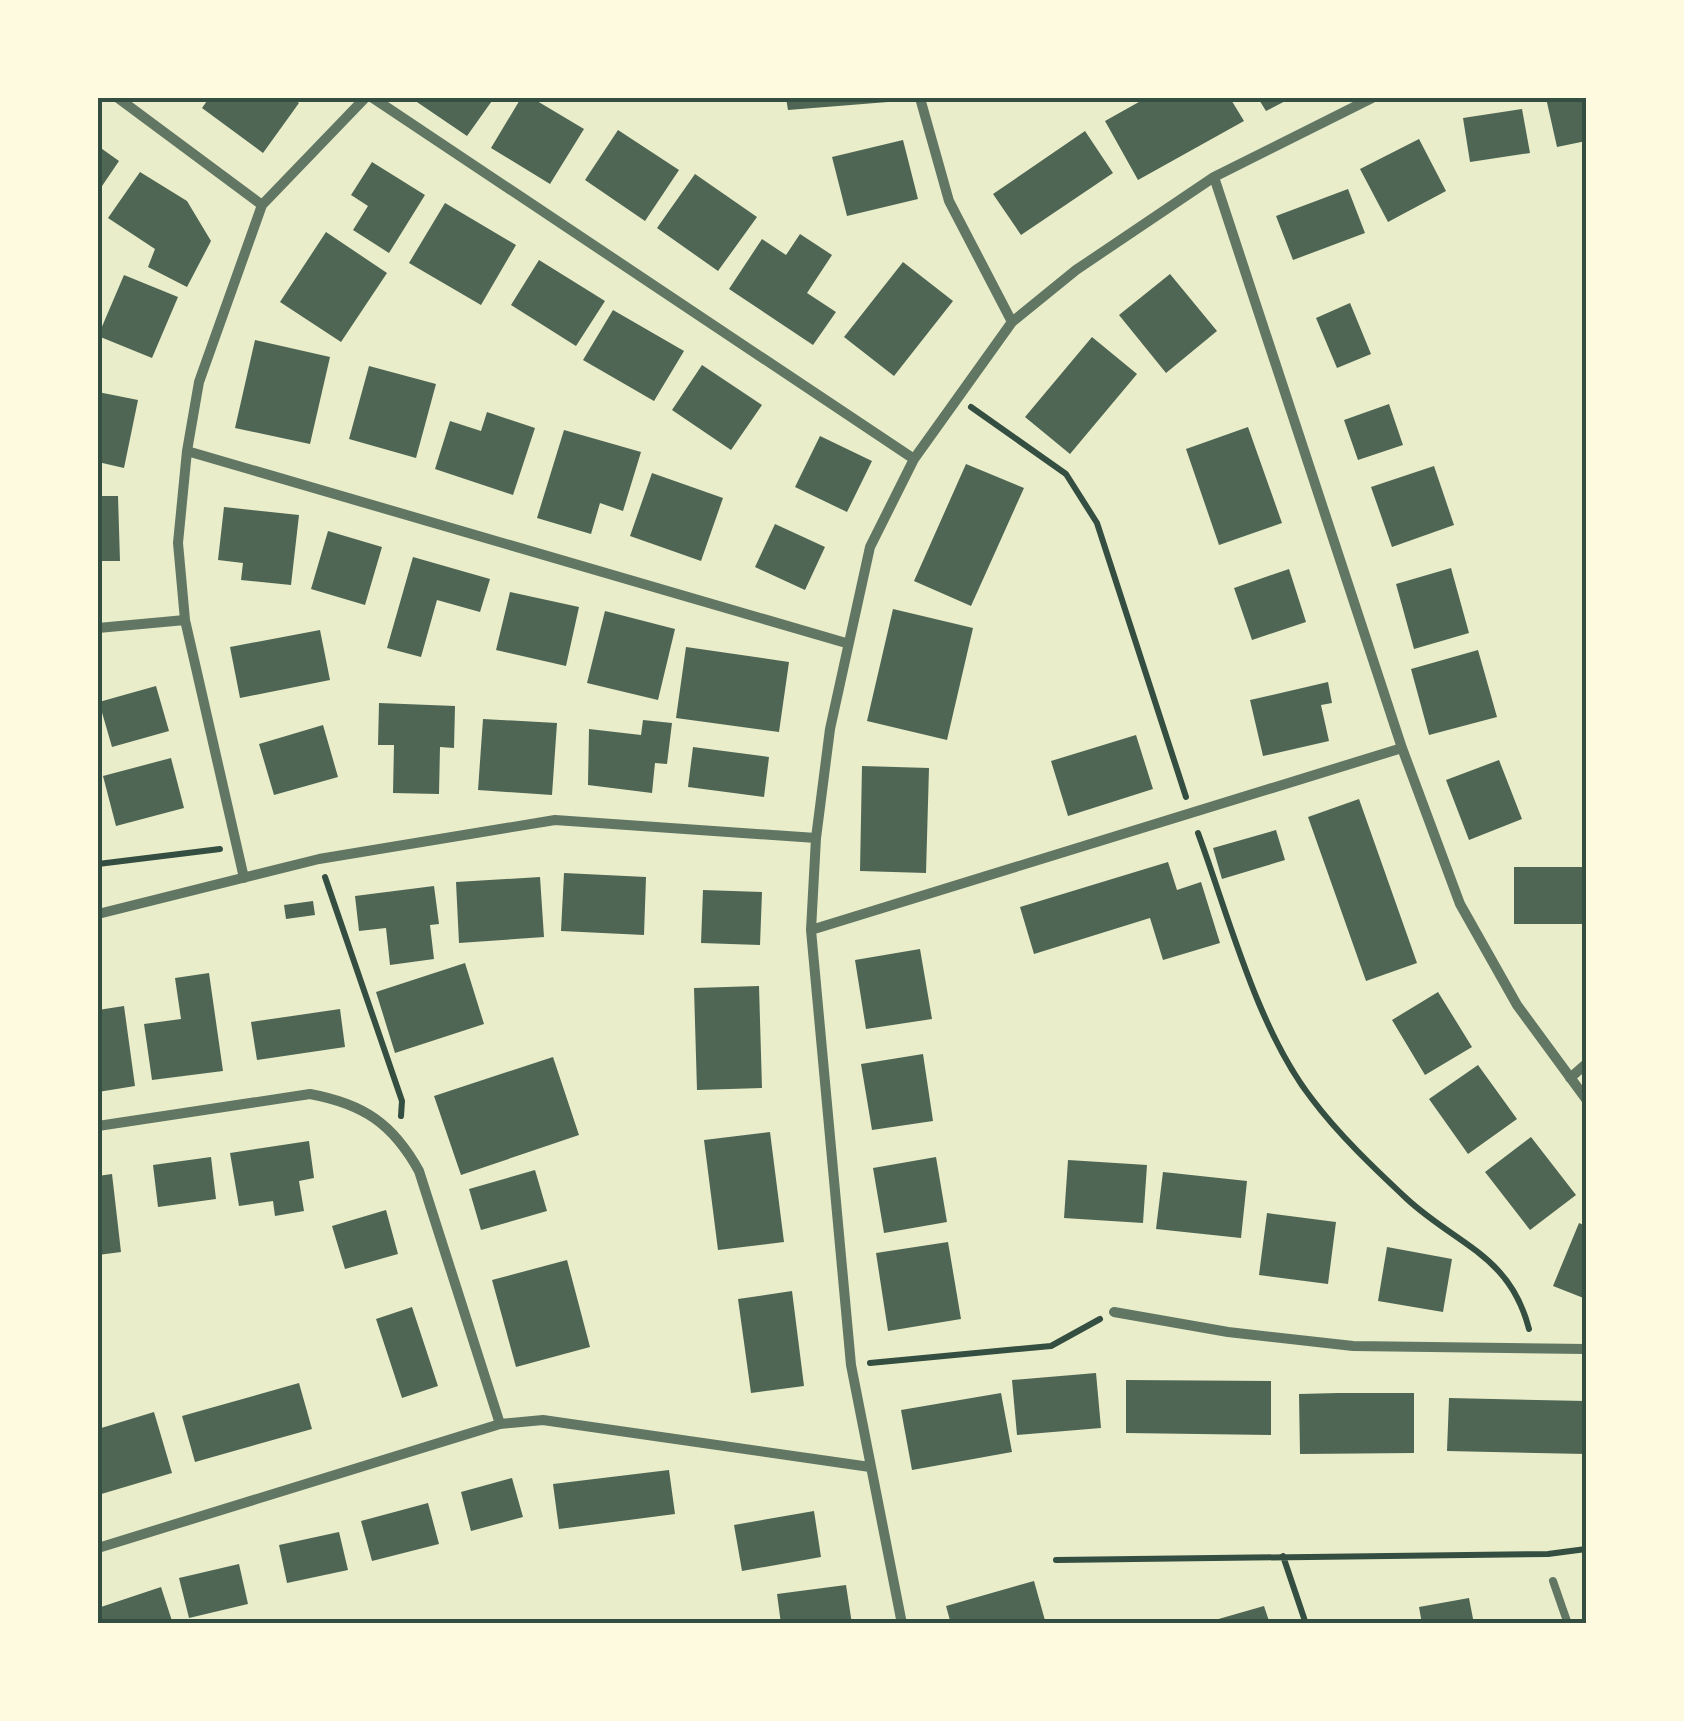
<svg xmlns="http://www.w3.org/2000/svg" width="1684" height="1721" viewBox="0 0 1684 1721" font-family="'Varela Round',sans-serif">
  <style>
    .building { fill: #4f6655 }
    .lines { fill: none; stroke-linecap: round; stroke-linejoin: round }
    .path { stroke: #344e41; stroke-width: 6 }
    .service { stroke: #617663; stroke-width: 8 }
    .minor { stroke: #617663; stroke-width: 10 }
    .neatline { fill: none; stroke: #344e41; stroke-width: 4 }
  </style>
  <rect width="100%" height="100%" fill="#e9edc9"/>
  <path class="building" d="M 209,98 L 292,98 L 299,103 L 263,153 L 202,108 Z
    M 411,98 L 494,98 L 467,136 Z
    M 521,98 L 532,98 L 584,129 L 550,184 L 491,148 Z
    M 786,98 L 887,98 L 888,102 L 788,110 Z
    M 1146,98 L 1230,98 L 1244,121 L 1138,180 L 1105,121 Z
    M 1258,98 L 1291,98 L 1266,111 Z
    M 1546,98 L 1586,98 L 1586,141 L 1557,147 Z
    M 1522,109 L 1530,153 L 1470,162 L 1463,118 Z
    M 618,130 L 679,170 L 645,221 L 585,180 Z
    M 1085,131 L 1113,173 L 1021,235 L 993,194 Z
    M 1419,139 L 1446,191 L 1388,222 L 1360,169 Z
    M 903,140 L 918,199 L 847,216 L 832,157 Z
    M 98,146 L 119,161 L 98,192 Z
    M 372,162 L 425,195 L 389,253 L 353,230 L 368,206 L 351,195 Z
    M 140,172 L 187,201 L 211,241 L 187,287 L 148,267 L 155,249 L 108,218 Z
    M 695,174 L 757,217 L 718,271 L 657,228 Z
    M 1348,189 L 1365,233 L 1293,260 L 1276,216 Z
    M 445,203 L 516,245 L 481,305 L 409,263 Z
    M 326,232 L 387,273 L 341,342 L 280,302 Z
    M 800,234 L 832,255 L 807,293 L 836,312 L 813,345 L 729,289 L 762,239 L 786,255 Z
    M 539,260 L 605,301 L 576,346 L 511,305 Z
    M 903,262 L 953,301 L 894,376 L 844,337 Z
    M 1170,274 L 1217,331 L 1166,373 L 1119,315 Z
    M 124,275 L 178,297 L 152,358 L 98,336 Z
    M 1350,303 L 1371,354 L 1337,368 L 1316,318 Z
    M 613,310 L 684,351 L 654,401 L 583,360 Z
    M 1092,337 L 1137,374 L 1070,454 L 1025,417 Z
    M 255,340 L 330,357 L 310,444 L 235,428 Z
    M 702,365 L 762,405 L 731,450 L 672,410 Z
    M 369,366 L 436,384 L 416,458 L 349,439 Z
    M 98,392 L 138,400 L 124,468 L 98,462 Z
    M 1389,404 L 1403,445 L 1358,460 L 1344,420 Z
    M 487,412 L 535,428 L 513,495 L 435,469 L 450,421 L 481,431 Z
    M 1248,427 L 1282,523 L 1219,545 L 1186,449 Z
    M 564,430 L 641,452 L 623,511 L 600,503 L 591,534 L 537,518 Z
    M 820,436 L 872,461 L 847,512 L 795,487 Z
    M 966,464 L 1024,488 L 971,606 L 914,581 Z
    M 1434,466 L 1454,525 L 1392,547 L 1371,487 Z
    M 652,473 L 723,498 L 701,561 L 630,536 Z
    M 98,496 L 118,496 L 120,561 L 98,561 Z
    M 224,507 L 299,515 L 291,585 L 241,580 L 243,563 L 218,560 Z
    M 775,524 L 825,547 L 805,590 L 755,567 Z
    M 328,531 L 382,547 L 365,605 L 311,589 Z
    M 413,557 L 490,579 L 480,612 L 437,600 L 421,657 L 387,648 Z
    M 1451,568 L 1469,633 L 1414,649 L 1396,584 Z
    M 1289,569 L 1306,622 L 1252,640 L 1234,588 Z
    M 510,592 L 579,607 L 566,666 L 496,650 Z
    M 893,609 L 973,628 L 947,740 L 867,721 Z
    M 605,611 L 675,629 L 658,700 L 587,683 Z
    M 320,630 L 330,680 L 240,698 L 230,647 Z
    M 686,647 L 789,662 L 779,732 L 676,718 Z
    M 1478,650 L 1497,717 L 1429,735 L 1411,669 Z
    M 1328,682 L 1332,703 L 1321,705 L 1329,741 L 1263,756 L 1250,700 Z
    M 156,686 L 169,731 L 112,747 L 99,702 Z
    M 379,703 L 455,706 L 454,748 L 440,747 L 439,794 L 393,793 L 394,745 L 378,745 Z
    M 483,719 L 557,723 L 552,795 L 478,790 Z
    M 643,720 L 672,723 L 667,764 L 655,763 L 652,793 L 588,785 L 589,729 L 641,735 Z
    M 323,725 L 338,777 L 274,795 L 259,744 Z
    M 1136,735 L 1153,789 L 1068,816 L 1051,761 Z
    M 693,747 L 769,757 L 764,797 L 688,787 Z
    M 171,758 L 184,808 L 116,826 L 103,776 Z
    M 1499,760 L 1522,819 L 1469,840 L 1446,780 Z
    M 862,766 L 929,768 L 926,873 L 860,871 Z
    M 1359,799 L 1417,963 L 1366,981 L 1308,817 Z
    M 1276,830 L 1285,860 L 1222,879 L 1213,848 Z
    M 1168,862 L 1177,890 L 1201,882 L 1220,943 L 1163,960 L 1150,918 L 1034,954 L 1020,907 Z
    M 1514,867 L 1586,867 L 1586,924 L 1514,924 Z
    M 564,873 L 646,877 L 644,935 L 561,931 Z
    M 540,877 L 544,937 L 459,943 L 456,882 Z
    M 434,886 L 439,924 L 430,925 L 434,959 L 390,965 L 386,928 L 359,931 L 355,896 Z
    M 703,890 L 762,892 L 760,945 L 701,943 Z
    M 313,901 L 315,915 L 286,919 L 284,905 Z
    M 920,949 L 932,1019 L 866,1029 L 855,960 Z
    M 465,963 L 484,1024 L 395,1053 L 376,992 Z
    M 209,973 L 223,1071 L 152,1080 L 144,1024 L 181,1019 L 175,978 Z
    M 759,986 L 762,1088 L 697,1090 L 694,988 Z
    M 1438,992 L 1472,1047 L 1425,1075 L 1392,1020 Z
    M 124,1006 L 135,1086 L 98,1092 L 98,1010 Z
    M 340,1009 L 345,1047 L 257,1060 L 251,1022 Z
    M 923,1054 L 933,1121 L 872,1130 L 861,1064 Z
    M 553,1057 L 579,1135 L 461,1175 L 434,1096 Z
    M 1478,1065 L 1517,1119 L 1468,1154 L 1429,1099 Z
    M 770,1132 L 784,1242 L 718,1250 L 704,1140 Z
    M 1531,1137 L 1576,1195 L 1530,1230 L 1485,1172 Z
    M 309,1141 L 314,1178 L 299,1181 L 304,1211 L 275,1216 L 273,1201 L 239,1206 L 230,1153 Z
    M 211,1157 L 216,1199 L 158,1207 L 153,1165 Z
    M 936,1157 L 947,1222 L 884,1233 L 873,1168 Z
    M 1068,1160 L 1147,1165 L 1143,1223 L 1064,1218 Z
    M 535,1170 L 547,1211 L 481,1230 L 469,1189 Z
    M 1163,1172 L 1247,1181 L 1241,1238 L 1156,1229 Z
    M 112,1174 L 121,1252 L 98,1255 L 98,1176 Z
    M 386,1210 L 398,1254 L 345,1269 L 332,1226 Z
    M 1267,1213 L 1336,1222 L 1328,1284 L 1259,1275 Z
    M 1579,1223 L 1586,1226 L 1586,1299 L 1553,1286 Z
    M 948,1242 L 961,1319 L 888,1331 L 876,1253 Z
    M 1387,1247 L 1452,1259 L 1443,1312 L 1378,1301 Z
    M 567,1260 L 590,1347 L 516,1367 L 492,1280 Z
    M 792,1291 L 804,1386 L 751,1393 L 738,1299 Z
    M 412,1307 L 438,1386 L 402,1398 L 376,1319 Z
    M 1096,1373 L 1101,1428 L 1017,1435 L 1012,1380 Z
    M 1126,1380 L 1271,1381 L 1271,1435 L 1126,1433 Z
    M 299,1383 L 312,1429 L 195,1462 L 182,1416 Z
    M 1001,1393 L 1012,1452 L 912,1470 L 901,1410 Z
    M 1338,1393 L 1414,1393 L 1414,1453 L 1300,1454 L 1299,1394 Z
    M 1449,1398 L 1586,1401 L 1586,1454 L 1447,1451 Z
    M 154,1412 L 172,1473 L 98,1495 L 98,1429 Z
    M 669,1470 L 675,1514 L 559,1529 L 553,1484 Z
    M 512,1478 L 523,1517 L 471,1531 L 461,1492 Z
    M 428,1503 L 439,1544 L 372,1561 L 361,1521 Z
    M 814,1511 L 821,1557 L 742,1571 L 734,1525 Z
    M 339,1532 L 348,1570 L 287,1583 L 279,1545 Z
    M 239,1564 L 248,1604 L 189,1618 L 179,1578 Z
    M 1034,1581 L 1046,1624 L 951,1624 L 946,1606 Z
    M 846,1585 L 852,1624 L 781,1624 L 777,1594 Z
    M 161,1587 L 173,1624 L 98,1624 L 98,1608 Z
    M 1469,1598 L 1474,1624 L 1422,1624 L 1419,1607 Z
    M 1264,1606 L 1270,1624 L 1208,1624 L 1208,1622 Z"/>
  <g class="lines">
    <path class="path" d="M 971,407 L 1066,474 L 1097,523 L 1186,797
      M 1198,833 C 1229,917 1257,1028 1312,1099 C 1339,1135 1375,1169 1407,1199 C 1457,1245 1510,1255 1529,1329
      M 98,864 L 220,849
      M 325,877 L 402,1101 L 401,1116
      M 870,1363 L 1051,1346 L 1100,1319
      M 1283,1556 L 1306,1624
      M 1056,1560 L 1548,1554 L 1586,1549"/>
    <path class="service" d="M 1553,1581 L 1568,1624"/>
    <path class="minor" d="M 118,98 L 262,205
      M 373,98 L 914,459
      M 920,98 L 949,201 L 1012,322
      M 1214,177 L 1402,748 L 1460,904 L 1517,1005 L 1586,1099
      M 187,451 L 846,643
      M 98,628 L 185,620
      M 244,878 L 185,620 L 178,543 L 187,451 L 199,382 L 262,205 L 365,98
      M 98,914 L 319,859 L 555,820 L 816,838
      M 811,930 L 1402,748
      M 1570,1078 L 1586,1064
      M 98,1126 L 310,1094 C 364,1104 393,1124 419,1171 L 500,1424
      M 1114,1312 L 1228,1332 L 1353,1346 L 1586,1349
      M 98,1548 L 500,1424 L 543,1420 L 870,1467
      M 902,1624 L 851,1365 L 811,930 L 816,838 L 830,729 L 870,547 L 914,459 L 1012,322 L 1076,270 L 1214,177 L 1372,98"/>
  </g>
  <rect width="1684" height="1721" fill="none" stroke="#fefae0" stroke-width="200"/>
  <rect x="100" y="100" width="1484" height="1521" class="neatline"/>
</svg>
